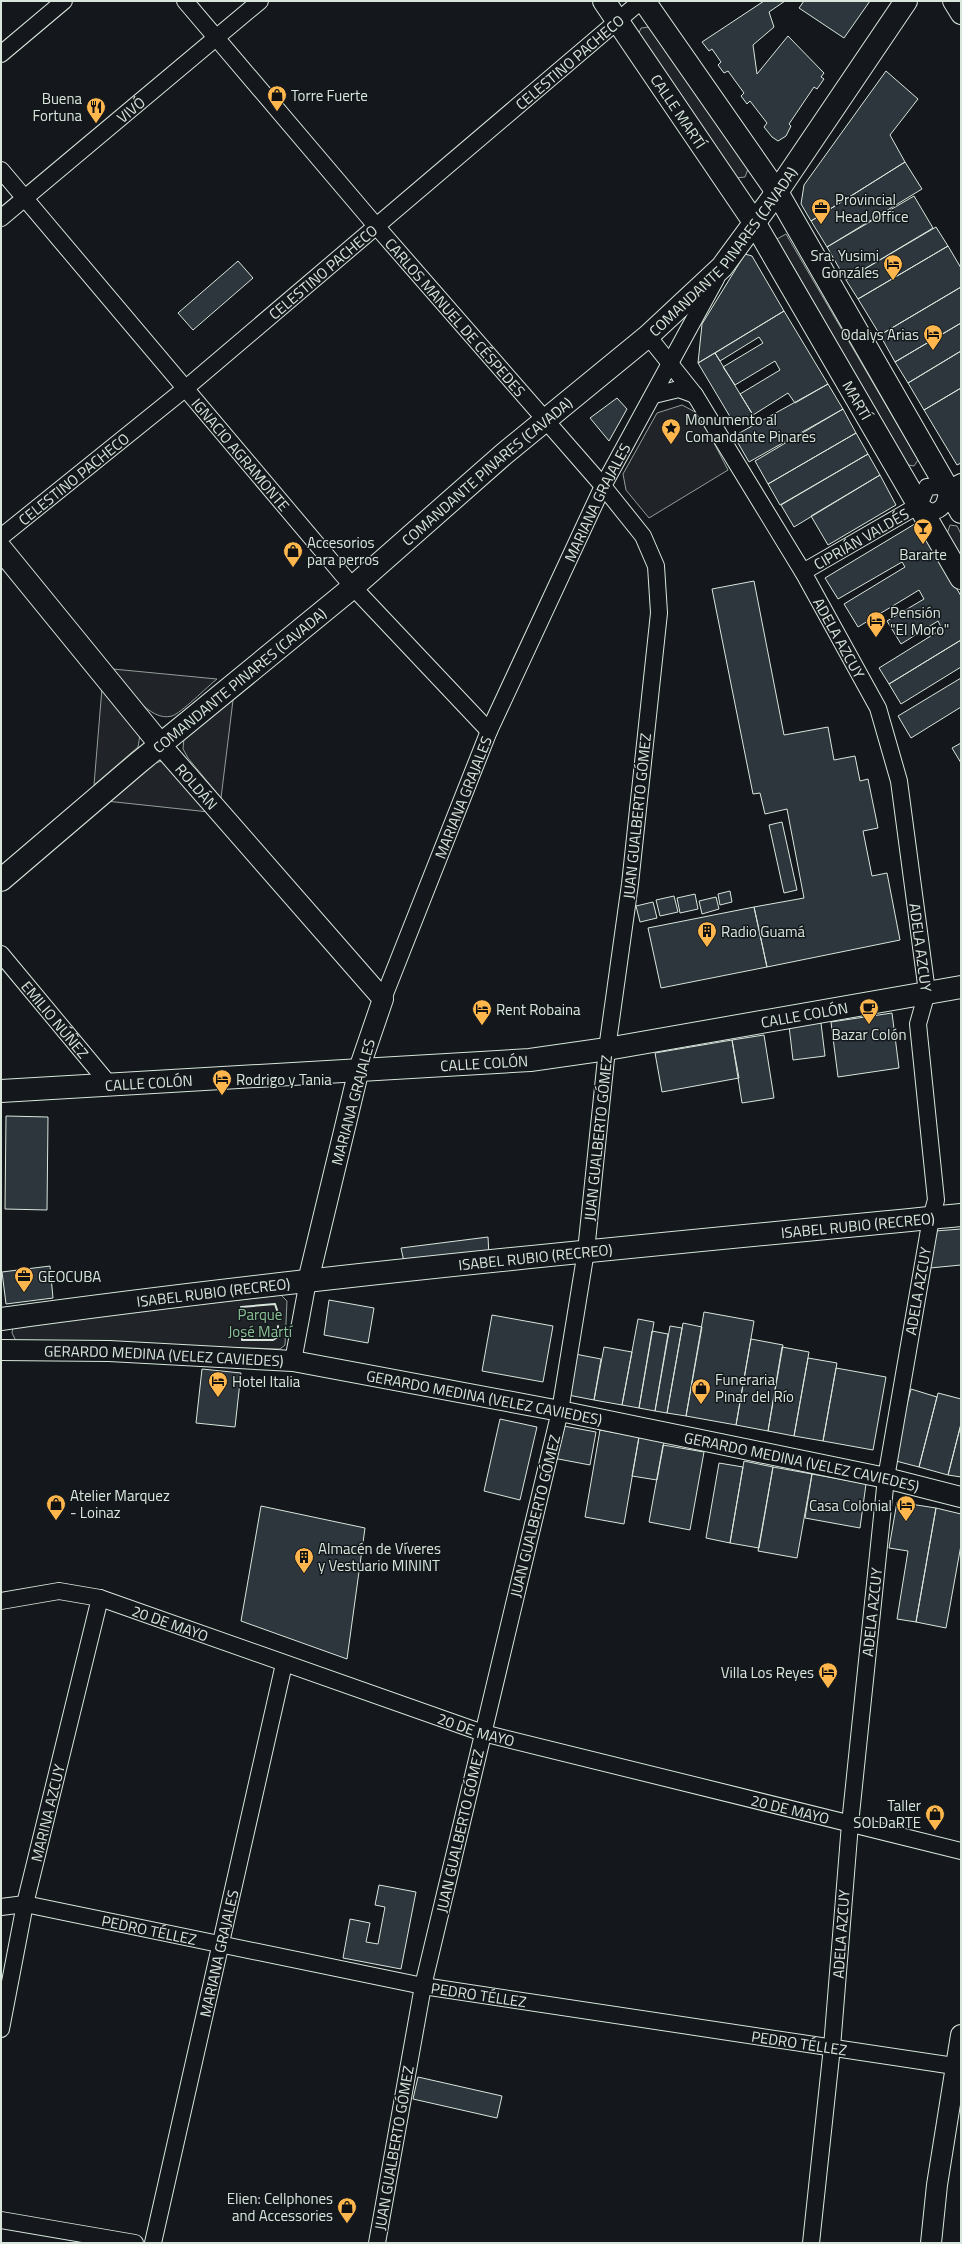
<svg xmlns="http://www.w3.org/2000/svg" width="962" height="2244" viewBox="0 0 962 2244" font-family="'Titillium Web',sans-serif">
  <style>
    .green { fill: #202428; stroke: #939e99 }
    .building { fill: #2c363c; stroke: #d8e6dc }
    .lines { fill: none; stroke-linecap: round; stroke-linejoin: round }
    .minor-casing { stroke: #d8e6dc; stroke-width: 18 }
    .tertiary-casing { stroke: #d8e6dc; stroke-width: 22 }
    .secondary-casing { stroke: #d8e6dc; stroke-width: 24 }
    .primary-casing { stroke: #d8e6dc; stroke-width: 24 }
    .minor { stroke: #14181c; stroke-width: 16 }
    .tertiary { stroke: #14181c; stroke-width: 20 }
    .secondary { stroke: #14181c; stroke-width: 22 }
    .primary { stroke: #14181c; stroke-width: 22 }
    .wall { stroke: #d8e6dc; stroke-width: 2 }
    .labels { text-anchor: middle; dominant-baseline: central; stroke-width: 3; stroke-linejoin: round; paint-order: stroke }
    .street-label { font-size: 15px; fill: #d8e6dc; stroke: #14181c }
    .poi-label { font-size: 15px; fill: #d8e6dc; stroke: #14181c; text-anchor: start }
    .park-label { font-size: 15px; fill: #8ac095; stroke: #14181c }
  </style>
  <rect width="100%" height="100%" fill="#14181c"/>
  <path class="green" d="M 649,27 L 748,169 L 745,177 L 736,178 L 638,35 L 641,28 Z
    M 786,234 L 918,460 L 914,466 L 908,465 L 777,239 Z
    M 682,405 L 699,414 L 728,470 L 649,518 L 626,490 L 623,474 L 657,413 Z
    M 950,525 L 957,526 L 961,534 L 961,559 L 947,534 Z
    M 113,669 L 217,679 C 208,686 180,714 172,716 C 149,723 125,684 113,669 Z
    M 102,688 L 140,735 L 138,747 L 94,785 Z
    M 234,692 L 221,798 L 188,758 L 183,749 L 184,738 Z
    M 163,761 L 209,812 L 106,801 L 150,764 Z
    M 281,1295 L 287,1301 L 285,1345 L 280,1349 L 16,1341 L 12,1333 L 13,1326 Z"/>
  <path class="building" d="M 764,1 L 785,1 L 769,12 L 774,27 L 753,45 L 757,74 L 788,36 L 824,73 L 821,77 L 824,79 L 817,89 L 814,87 L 789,124 L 791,126 L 786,136 L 778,141 L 772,137 L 764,127 L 767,123 L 750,101 L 747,104 L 741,96 L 744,93 L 728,71 L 724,73 L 718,65 L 721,62 L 712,49 L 709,51 L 702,42 Z
    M 804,1 L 870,1 L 844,38 L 799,8 Z
    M 886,71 L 918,99 L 890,135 L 905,162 L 811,221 L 801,204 L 804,185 Z
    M 905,162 L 922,189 L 827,247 L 811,221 Z
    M 914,196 L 933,228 L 846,280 L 827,247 Z
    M 936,227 L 948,246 L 858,299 L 846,280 Z
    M 948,246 L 961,268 L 961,287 L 880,335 L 858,299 Z
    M 745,254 L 752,256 L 784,311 L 698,363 L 702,324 Z
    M 238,261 L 253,278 L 193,330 L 178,313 Z
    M 961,287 L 961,323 L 895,362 L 880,335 Z
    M 784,311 L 828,384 L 795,403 L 788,393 L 753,415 L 740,394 L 780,370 L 775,361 L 735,385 L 723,367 L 763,343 L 759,337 L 720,361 L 715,353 Z
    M 961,323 L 961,351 L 908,383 L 895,362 Z
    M 961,351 L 961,388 L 924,410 L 908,383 Z
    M 715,353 L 753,415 L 735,425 L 698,363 Z
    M 828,384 L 843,409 L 749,462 L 734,436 Z
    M 961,388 L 961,463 L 957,465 L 924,410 Z
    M 617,398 L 627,409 L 609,441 L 590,418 Z
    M 843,409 L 856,433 L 768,484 L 755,461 Z
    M 856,433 L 868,454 L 780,505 L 768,484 Z
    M 868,454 L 880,475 L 794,527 L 781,505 Z
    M 880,475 L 896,505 L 828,545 L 811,516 Z
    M 918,522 L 961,596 L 961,640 L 889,684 L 879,668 L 942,629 L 938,621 L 901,644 L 887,621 L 924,599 L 919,590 L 858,627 L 844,604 L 905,567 L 902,562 L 838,599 L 825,578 Z
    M 754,581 L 784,735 L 828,727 L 834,760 L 855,756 L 860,781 L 868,779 L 878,828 L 863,831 L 872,876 L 887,873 L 900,940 L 767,967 L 754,907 L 804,898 L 787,809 L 765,814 L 760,793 L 753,794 L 712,589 Z
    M 961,640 L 961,667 L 901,704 L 889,684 Z
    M 961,678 L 961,707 L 911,738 L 898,716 Z
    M 961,743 L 961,763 L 952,748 Z
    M 782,822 L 797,890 L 784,893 L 769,825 Z
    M 730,891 L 732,902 L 720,905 L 718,894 Z
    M 695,894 L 698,909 L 680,913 L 677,898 Z
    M 674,896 L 678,912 L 660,916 L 656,900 Z
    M 716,897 L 719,909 L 702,914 L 699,901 Z
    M 653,902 L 657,918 L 640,922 L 636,906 Z
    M 754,907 L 767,967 L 661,988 L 648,928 Z
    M 892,1013 L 899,1068 L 838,1077 L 831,1022 Z
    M 821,1023 L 825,1056 L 793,1060 L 789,1026 Z
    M 764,1035 L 774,1098 L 742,1103 L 732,1040 Z
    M 732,1040 L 739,1078 L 662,1092 L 655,1053 Z
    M 6,1116 L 48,1117 L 47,1210 L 5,1209 Z
    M 961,1229 L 961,1265 L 930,1268 L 935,1231 Z
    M 488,1237 L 489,1256 L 404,1262 L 401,1248 Z
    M 50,1266 L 53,1298 L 6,1304 L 2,1272 Z
    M 329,1300 L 374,1308 L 368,1343 L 324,1335 Z
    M 704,1312 L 754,1321 L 736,1425 L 686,1416 Z
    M 492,1315 L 553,1326 L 543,1382 L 482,1371 Z
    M 638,1319 L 654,1322 L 639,1408 L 622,1405 Z
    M 683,1323 L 702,1327 L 686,1416 L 667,1413 Z
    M 670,1326 L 682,1328 L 667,1413 L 655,1411 Z
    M 652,1331 L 668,1334 L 655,1411 L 639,1408 Z
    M 751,1339 L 783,1345 L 768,1431 L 736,1425 Z
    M 604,1347 L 632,1352 L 622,1405 L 594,1400 Z
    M 782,1347 L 809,1352 L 794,1436 L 768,1431 Z
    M 575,1354 L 601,1359 L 594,1400 L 568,1395 Z
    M 808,1358 L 837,1363 L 823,1441 L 794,1436 Z
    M 836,1368 L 886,1377 L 873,1450 L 823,1441 Z
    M 202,1369 L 241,1373 L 235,1427 L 196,1423 Z
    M 911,1389 L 937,1397 L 919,1467 L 892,1460 Z
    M 938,1393 L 961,1399 L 961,1424 L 948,1475 L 919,1467 Z
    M 500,1419 L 537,1427 L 520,1500 L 484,1491 Z
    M 961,1424 L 961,1477 L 948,1475 Z
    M 558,1425 L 596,1432 L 590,1465 L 553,1458 Z
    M 600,1430 L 639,1437 L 624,1524 L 585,1517 Z
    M 639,1437 L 664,1442 L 657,1480 L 632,1476 Z
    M 663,1445 L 704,1452 L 690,1530 L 649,1522 Z
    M 744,1461 L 773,1467 L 759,1548 L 730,1543 Z
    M 719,1463 L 743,1467 L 730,1543 L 706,1538 Z
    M 773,1467 L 812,1474 L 797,1558 L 758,1551 Z
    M 812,1474 L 866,1484 L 860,1528 L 805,1518 Z
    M 897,1502 L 936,1508 L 916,1622 L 897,1619 L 908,1551 L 889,1548 Z
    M 261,1506 L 365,1528 L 347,1659 L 241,1621 Z
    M 936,1508 L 961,1514 L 961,1545 L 946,1628 L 916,1622 Z
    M 379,1885 L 416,1892 L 401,1969 L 343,1958 L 350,1919 L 370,1923 L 366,1942 L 378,1944 L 385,1907 L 375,1905 Z
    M 418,2077 L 502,2096 L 497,2118 L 413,2099 Z"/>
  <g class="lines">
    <g class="minor-casing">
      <g id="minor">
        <path id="s1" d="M 185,1 L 377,227 L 603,486 L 643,536 L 656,566 L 659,613 L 630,884 L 607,1049 L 586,1251 L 560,1411 L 423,1986 L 377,2243"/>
        <path d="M 1,54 L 64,1"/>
        <path id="s2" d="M 1,170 L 353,587 L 489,731"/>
        <path id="s3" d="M 1,218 L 260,1"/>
        <path id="s4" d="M 648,336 L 695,395 L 803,572 L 878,708 L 899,781 L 927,992 L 918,1024 L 936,1200 L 931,1218 L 886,1478 L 850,1824 L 832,2047 L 811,2243"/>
        <path d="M 654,395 L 679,389 L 695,395"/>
        <path d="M 919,505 L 931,512 C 945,510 945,501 948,489"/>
        <path id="s5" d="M 1,537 L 186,388 L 641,1"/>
        <path id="s6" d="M 803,572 L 919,505 L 927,487 L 938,486 L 948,489 L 961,482"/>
        <path id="s7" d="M 1,954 L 109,1084"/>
        <path id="s8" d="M 383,999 L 489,731 L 603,486 L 716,279"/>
        <path d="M 293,1361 L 308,1281"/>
        <path id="s9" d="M 1,1601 L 59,1591 L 100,1598 L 483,1733 L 961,1851"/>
        <path id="s10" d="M 1,1907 L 25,1904 L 423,1986 L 961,2067"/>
        <path id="s11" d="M 1,2029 L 25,1904 L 100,1598"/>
        <path d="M 1,2220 L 135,2243"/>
        <path id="s12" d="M 153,2243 L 284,1664"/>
      </g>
    </g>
    <g class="tertiary-casing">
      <g id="tertiary">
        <path d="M 953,1 L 961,14"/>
        <path id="s13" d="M 160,744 L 383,999 L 359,1069 L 308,1281"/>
        <path id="s14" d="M 1,1350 L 109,1351 L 293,1361 L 560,1411 L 886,1478 L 961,1497"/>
        <path d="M 931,2243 L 937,2185 L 961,2035"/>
      </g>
    </g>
    <g class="secondary-casing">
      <g id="secondary">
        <path d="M 1,549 L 160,744"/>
        <path id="s15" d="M 1,880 L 138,763 L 353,587 L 504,454 L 648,336 L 722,267 L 777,192 L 906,1"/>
      </g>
    </g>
    <g class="primary-casing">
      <g id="primary">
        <path id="s16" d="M 604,1 L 754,222 L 961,578"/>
        <path d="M 644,1 L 777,192 L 961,512"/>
        <path id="s17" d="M 1,1091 L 530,1060 L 607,1049 L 961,987"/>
        <path id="s18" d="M 1,1319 C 320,1275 641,1246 961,1215"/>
      </g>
    </g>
    <use href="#minor" class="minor"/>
    <use href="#tertiary" class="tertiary"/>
    <use href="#secondary" class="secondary"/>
    <use href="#primary" class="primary"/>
    <path class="wall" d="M 242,1311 L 241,1307 L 275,1304 L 278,1313
      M 242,1335 L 242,1340 L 273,1340 L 278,1337 L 278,1326"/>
  </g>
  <defs>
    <g id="shop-pin" transform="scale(1)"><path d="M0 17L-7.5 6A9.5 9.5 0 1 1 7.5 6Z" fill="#ffb74d" stroke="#14181c"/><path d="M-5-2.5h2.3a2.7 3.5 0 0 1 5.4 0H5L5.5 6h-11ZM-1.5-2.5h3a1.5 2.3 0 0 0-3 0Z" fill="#111"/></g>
    <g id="restaurant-pin" transform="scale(1)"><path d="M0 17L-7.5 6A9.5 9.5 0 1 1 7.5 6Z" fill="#ffb74d" stroke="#14181c"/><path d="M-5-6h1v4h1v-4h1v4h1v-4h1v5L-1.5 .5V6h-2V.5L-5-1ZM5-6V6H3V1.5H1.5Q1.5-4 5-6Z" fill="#111"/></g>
    <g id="office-pin" transform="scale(1)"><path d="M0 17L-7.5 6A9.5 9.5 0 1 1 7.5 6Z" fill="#ffb74d" stroke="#14181c"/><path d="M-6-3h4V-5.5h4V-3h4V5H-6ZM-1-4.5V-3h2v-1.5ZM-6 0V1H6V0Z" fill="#111"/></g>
    <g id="hotel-pin" transform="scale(1)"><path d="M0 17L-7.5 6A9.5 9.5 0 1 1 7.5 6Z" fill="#ffb74d" stroke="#14181c"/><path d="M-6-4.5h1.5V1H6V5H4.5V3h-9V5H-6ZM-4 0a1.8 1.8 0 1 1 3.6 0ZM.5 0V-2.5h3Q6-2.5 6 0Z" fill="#111"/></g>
    <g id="sight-pin" transform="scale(1)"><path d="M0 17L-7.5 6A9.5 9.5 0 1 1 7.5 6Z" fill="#ffb74d" stroke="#14181c"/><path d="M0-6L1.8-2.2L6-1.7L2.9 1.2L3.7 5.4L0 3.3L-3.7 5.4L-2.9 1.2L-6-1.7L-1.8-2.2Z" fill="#111"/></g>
    <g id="bar-pin" transform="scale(1)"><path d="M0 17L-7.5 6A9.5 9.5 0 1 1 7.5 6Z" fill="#ffb74d" stroke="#14181c"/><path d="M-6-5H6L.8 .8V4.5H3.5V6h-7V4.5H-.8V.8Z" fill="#111"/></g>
    <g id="building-pin" transform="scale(1)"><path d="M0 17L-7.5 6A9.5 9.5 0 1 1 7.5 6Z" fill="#ffb74d" stroke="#14181c"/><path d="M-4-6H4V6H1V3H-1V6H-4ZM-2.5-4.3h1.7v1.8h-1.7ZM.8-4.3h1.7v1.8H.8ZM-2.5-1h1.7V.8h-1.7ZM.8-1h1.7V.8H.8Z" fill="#111"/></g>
    <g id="cafe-pin" transform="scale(1)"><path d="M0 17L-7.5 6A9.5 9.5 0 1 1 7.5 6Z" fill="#ffb74d" stroke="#14181c"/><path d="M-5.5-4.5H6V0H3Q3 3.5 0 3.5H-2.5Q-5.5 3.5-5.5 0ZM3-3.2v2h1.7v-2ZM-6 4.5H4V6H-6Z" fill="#111"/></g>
  </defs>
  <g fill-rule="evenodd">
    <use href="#shop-pin" x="277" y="95"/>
    <use href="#restaurant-pin" x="96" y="107"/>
    <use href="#office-pin" x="821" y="208"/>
    <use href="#hotel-pin" x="893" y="264"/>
    <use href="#hotel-pin" x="933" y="334"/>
    <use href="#sight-pin" x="671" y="428"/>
    <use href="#bar-pin" x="923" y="528"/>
    <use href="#shop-pin" x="293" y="551"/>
    <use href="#hotel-pin" x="876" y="621"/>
    <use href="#building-pin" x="707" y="931"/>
    <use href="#cafe-pin" x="869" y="1008"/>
    <use href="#hotel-pin" x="482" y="1009"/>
    <use href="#hotel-pin" x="222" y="1079"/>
    <use href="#office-pin" x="24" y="1276"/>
    <use href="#hotel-pin" x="218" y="1381"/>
    <use href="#shop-pin" x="701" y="1388"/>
    <use href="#shop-pin" x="56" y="1504"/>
    <use href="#hotel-pin" x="906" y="1505"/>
    <use href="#building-pin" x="304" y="1557"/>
    <use href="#hotel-pin" x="828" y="1672"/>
    <use href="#shop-pin" x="935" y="1814"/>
    <use href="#shop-pin" x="347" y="2207"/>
  </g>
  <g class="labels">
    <g class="street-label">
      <text stroke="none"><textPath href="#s5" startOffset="741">CELESTINO PACHECO</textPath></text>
      <text stroke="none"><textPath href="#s3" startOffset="169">VIVÓ</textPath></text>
      <text stroke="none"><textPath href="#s16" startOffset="133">CALLE MARTÍ</textPath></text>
      <text stroke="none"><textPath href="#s15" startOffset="959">COMANDANTE PINARES (CAVADA)</textPath></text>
      <text stroke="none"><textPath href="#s5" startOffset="417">CELESTINO PACHECO</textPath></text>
      <text stroke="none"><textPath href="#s1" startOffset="416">CARLOS MANUEL DE CÉSPEDES</textPath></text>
      <text stroke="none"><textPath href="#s16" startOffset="473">MARTÍ</textPath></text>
      <text stroke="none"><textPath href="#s2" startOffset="372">IGNACIO AGRAMONTE</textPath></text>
      <text stroke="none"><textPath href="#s15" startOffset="635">COMANDANTE PINARES (CAVADA)</textPath></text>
      <text stroke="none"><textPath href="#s5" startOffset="93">CELESTINO PACHECO</textPath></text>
      <text stroke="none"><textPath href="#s8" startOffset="541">MARIANA GRAJALES</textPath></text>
      <text stroke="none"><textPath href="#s6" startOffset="67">CIPRIÁN VALDÉS</textPath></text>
      <text stroke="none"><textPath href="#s4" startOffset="358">ADELA AZCUY</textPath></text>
      <text stroke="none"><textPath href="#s15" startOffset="311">COMANDANTE PINARES (CAVADA)</textPath></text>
      <text stroke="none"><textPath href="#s13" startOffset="56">ROLDÁN</textPath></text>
      <text stroke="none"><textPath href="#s8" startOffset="217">MARIANA GRAJALES</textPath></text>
      <text transform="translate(637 816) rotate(-84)">JUAN GUALBERTO GÓMEZ</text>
      <text stroke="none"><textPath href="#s4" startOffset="682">ADELA AZCUY</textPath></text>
      <text stroke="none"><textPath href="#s17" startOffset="808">CALLE COLÓN</textPath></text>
      <text stroke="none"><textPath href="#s7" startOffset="85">EMILIO NÚÑEZ</textPath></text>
      <text stroke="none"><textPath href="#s17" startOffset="484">CALLE COLÓN</textPath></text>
      <text stroke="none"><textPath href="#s17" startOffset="148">CALLE COLÓN</textPath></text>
      <text transform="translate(353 1102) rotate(-75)">MARIANA GRAJALES</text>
      <text transform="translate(598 1138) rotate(-84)">JUAN GUALBERTO GÓMEZ</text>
      <text stroke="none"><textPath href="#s18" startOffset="862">ISABEL RUBIO (RECREO)</textPath></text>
      <text stroke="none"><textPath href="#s18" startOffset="538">ISABEL RUBIO (RECREO)</textPath></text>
      <text transform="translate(918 1291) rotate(-80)">ADELA AZCUY</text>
      <text stroke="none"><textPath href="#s18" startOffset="214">ISABEL RUBIO (RECREO)</textPath></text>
      <text stroke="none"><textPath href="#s14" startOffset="163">GERARDO MEDINA (VELEZ CAVIEDES)</textPath></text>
      <text stroke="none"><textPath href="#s14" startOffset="487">GERARDO MEDINA (VELEZ CAVIEDES)</textPath></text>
      <text stroke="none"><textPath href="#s14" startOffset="811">GERARDO MEDINA (VELEZ CAVIEDES)</textPath></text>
      <text transform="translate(535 1516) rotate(-76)">JUAN GUALBERTO GÓMEZ</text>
      <text transform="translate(872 1612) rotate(-84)">ADELA AZCUY</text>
      <text stroke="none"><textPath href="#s9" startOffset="175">20 DE MAYO</textPath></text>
      <text stroke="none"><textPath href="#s9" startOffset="499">20 DE MAYO</textPath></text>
      <text stroke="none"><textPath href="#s9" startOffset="823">20 DE MAYO</textPath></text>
      <text stroke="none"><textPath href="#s11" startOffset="221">MARINA AZCUY</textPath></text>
      <text transform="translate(460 1831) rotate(-77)">JUAN GUALBERTO GÓMEZ</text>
      <text stroke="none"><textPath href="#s10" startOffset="151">PEDRO TÉLLEZ</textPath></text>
      <text transform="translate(841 1934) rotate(-86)">ADELA AZCUY</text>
      <text stroke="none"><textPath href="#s12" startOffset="297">MARIANA GRAJALES</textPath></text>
      <text stroke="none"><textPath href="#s10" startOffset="487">PEDRO TÉLLEZ</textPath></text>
      <text stroke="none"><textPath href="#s10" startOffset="811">PEDRO TÉLLEZ</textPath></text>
      <text transform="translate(394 2148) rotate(-80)">JUAN GUALBERTO GÓMEZ</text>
    </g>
    <g class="poi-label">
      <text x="291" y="95">Torre Fuerte</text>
      <text x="82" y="98" text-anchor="end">Buena<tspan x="82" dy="17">Fortuna</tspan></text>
      <text x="835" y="199">Provincial<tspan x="835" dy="17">Head Office</tspan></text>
      <text x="879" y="255" text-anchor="end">Sra. Yusimi<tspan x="879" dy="17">Gonzáles</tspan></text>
      <text x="919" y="334" text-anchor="end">Odalys Arias</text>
      <text x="685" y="419">Monumento al<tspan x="685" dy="17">Comandante Pinares</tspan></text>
      <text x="307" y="542">Accesorios<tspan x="307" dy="17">para perros</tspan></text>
      <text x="923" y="554" text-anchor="middle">Bararte</text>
      <text x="890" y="612">Pensión<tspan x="890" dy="17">"El Moro"</tspan></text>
      <text x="721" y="931">Radio Guamá</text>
      <text x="496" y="1009">Rent Robaina</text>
      <text x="869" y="1034" text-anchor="middle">Bazar Colón</text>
      <text x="236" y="1079">Rodrigo y Tania</text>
      <text x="38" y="1276">GEOCUBA</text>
      <text x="715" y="1379">Funeraria<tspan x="715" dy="17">Pinar del Río</tspan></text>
      <text x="232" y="1381">Hotel Italia</text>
      <text x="70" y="1495">Atelier Marquez<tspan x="70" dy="17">- Loinaz</tspan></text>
      <text x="892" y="1505" text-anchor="end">Casa Colonial</text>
      <text x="318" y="1548">Almacén de Víveres<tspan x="318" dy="17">y Vestuario MININT</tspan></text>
      <text x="814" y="1672" text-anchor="end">Villa Los Reyes</text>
      <text x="921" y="1805" text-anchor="end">Taller<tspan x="921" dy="17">SOLDaRTE</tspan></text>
      <text x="333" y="2198" text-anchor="end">Elien: Cellphones<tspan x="333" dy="17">and Accessories</tspan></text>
    </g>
    <g class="park-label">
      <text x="260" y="1314">Parque<tspan x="260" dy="17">José Martí</tspan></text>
    </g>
  </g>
  <rect width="962" height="2244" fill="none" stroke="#d8e6dc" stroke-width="4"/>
</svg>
